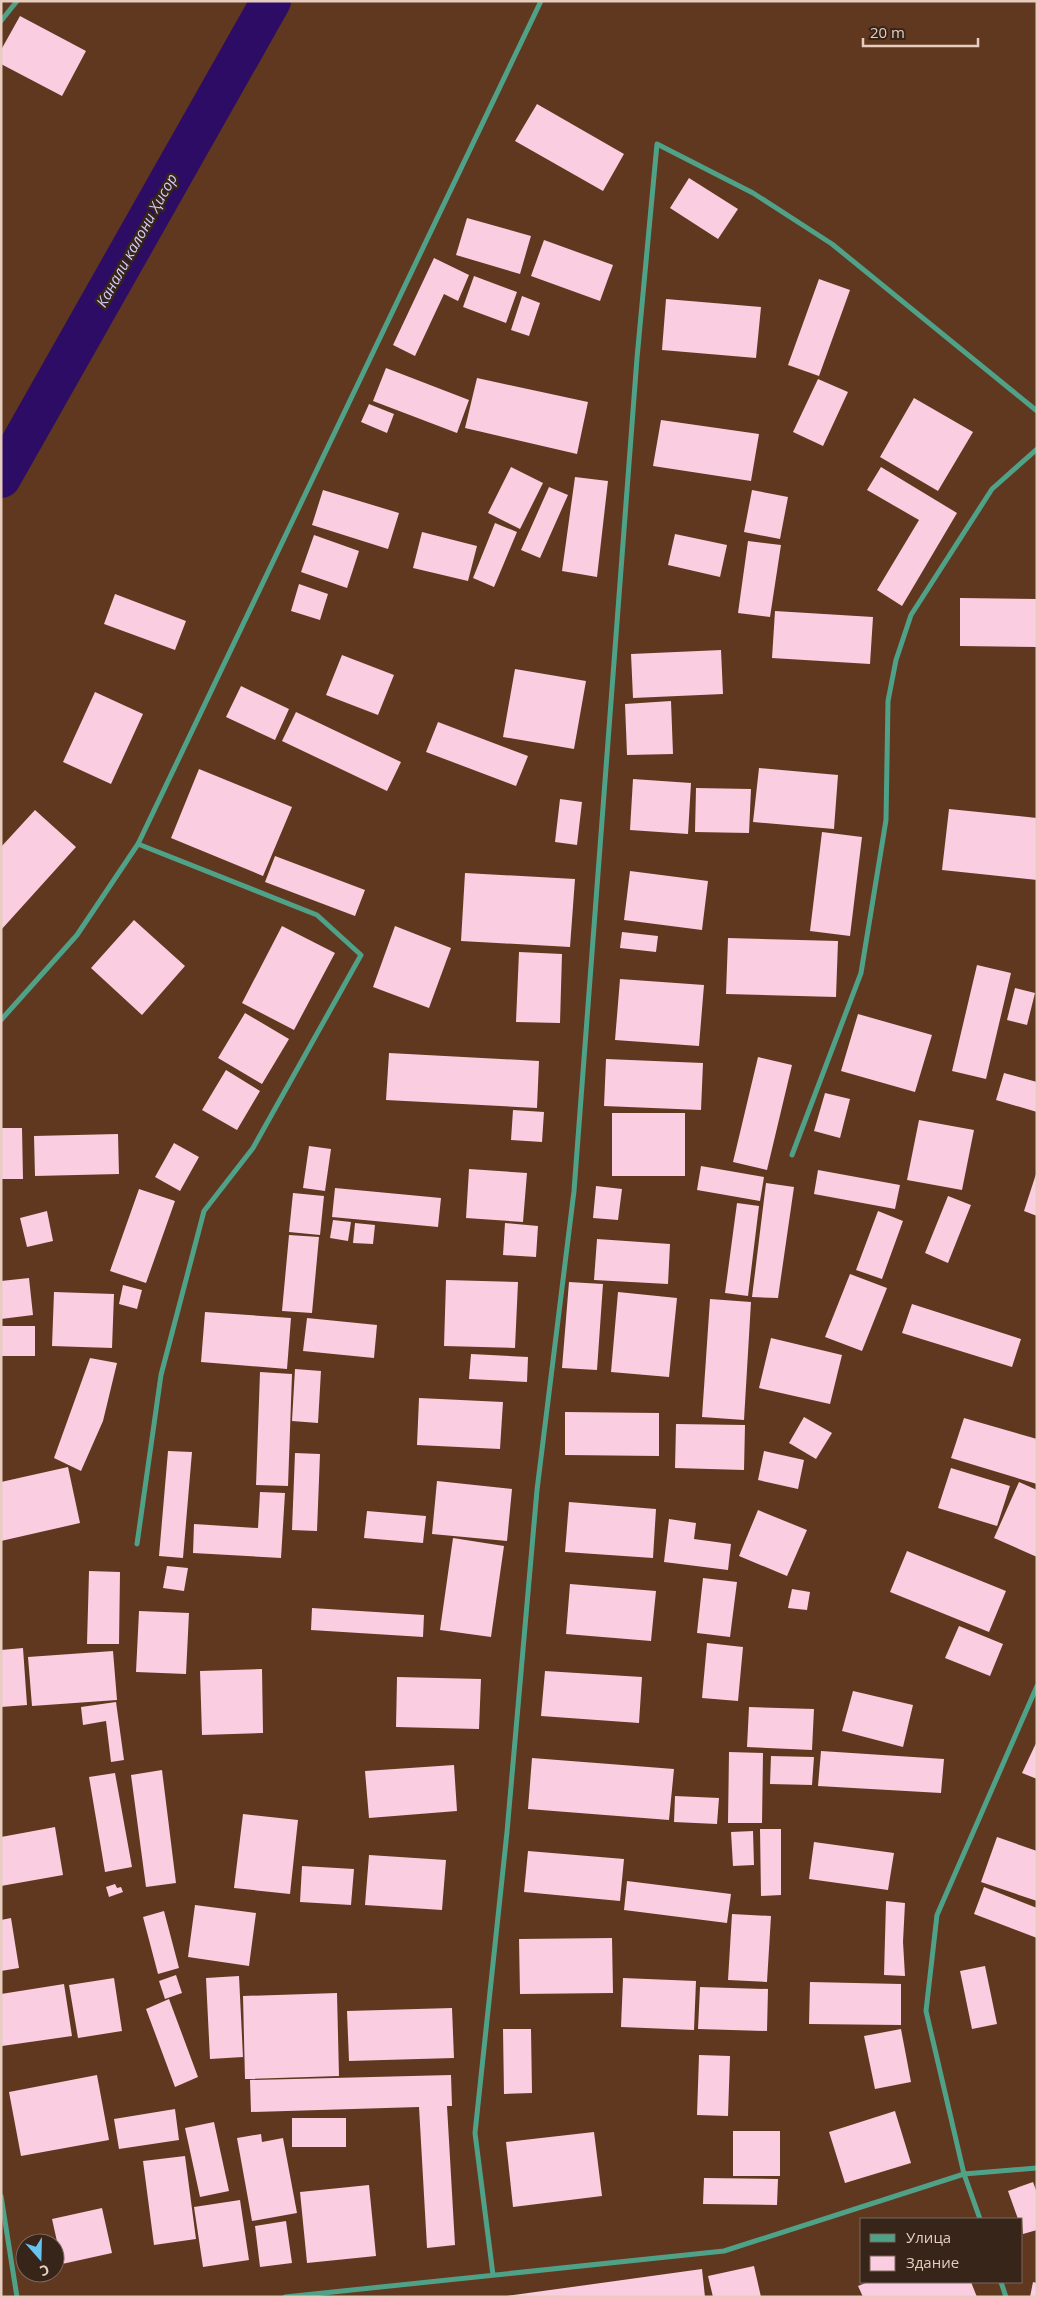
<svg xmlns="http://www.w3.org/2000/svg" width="1038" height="2298" viewBox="0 0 1038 2298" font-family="'Open Sans',sans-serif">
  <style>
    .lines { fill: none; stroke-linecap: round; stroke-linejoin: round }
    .canal { stroke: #2d0c66; stroke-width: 40 }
    .building { fill: #facde0 }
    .minor { stroke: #4fa288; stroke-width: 5 }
    .labels { text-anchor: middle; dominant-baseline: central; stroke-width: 5; stroke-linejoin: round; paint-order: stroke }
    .water-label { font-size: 15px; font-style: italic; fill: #d4ceff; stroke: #37251a }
  </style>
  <rect width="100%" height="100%" fill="#60371f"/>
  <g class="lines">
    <path class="canal" d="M 1,478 L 271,1"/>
  </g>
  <path class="building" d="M 20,16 L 86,51 L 62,96 L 1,64 L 1,50 Z
    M 537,104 L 624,154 L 603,191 L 515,141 Z
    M 689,178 L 738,209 L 718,239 L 670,208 Z
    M 467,218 L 531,236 L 520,274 L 456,255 Z
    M 544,240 L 613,265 L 600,301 L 531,276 Z
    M 434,258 L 469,275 L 458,301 L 444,294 L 415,356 L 393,345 Z
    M 474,276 L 517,292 L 506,323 L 463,307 Z
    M 819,279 L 850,290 L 819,376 L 788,365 Z
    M 522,296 L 540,303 L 529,336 L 511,330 Z
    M 666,299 L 761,307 L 756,358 L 662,350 Z
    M 386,368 L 469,400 L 457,433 L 373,401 Z
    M 477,378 L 588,402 L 577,454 L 465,428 Z
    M 818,379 L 848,392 L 823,446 L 793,432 Z
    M 914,398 L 973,432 L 938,491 L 880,457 Z
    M 369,404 L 394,414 L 387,433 L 361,422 Z
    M 661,420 L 759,434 L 751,481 L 653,466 Z
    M 511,467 L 543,483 L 520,529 L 488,513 Z
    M 881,467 L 957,513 L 902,606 L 877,590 L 919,520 L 867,490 Z
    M 575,477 L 608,481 L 597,577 L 562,571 Z
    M 549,487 L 568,495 L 540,558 L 521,550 Z
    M 323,490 L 399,513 L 388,549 L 312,525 Z
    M 752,490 L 788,497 L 780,539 L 744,532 Z
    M 495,523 L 517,532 L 494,587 L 473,578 Z
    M 422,532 L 477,546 L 468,581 L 413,568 Z
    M 675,534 L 727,545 L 720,577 L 668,565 Z
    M 314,535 L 359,551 L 347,588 L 301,572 Z
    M 748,541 L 781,545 L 770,617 L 738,613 Z
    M 299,584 L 328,594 L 320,620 L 291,611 Z
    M 115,594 L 186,621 L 175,650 L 104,624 Z
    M 960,598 L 1037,599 L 1037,647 L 960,646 Z
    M 775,611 L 873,617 L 870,664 L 772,658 Z
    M 721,650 L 723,694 L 633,698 L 631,654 Z
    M 342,655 L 394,675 L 378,715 L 326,695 Z
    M 515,669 L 586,681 L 574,749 L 503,737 Z
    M 241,686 L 289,709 L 275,740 L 226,717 Z
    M 95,692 L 143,714 L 111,784 L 63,762 Z
    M 671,701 L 673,754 L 627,755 L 625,704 Z
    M 296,712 L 401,762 L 387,791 L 282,741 Z
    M 438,722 L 528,756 L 516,786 L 426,752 Z
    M 759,768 L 838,775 L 834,829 L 753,822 Z
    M 199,769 L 292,807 L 263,876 L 171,838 Z
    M 633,779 L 691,783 L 688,834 L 630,830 Z
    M 696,788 L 751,789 L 749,833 L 695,832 Z
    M 560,799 L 582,802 L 577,845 L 555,842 Z
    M 949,809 L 1037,818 L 1037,880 L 942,870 Z
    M 35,810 L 76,847 L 1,930 L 1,847 Z
    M 822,832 L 862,837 L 850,936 L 810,931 Z
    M 275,856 L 365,890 L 355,916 L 265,882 Z
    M 630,871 L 708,881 L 702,930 L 624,920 Z
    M 465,873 L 575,879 L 570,947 L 461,941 Z
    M 134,920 L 185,966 L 142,1015 L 91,968 Z
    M 282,926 L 335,953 L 294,1030 L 242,1003 Z
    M 395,926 L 451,948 L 429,1008 L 373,987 Z
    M 622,932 L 658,936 L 656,952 L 620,948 Z
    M 728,938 L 838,941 L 836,997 L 726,994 Z
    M 519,952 L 562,954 L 560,1023 L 516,1022 Z
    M 977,965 L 1011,973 L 986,1079 L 952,1071 Z
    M 620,979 L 704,985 L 699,1046 L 615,1040 Z
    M 1015,988 L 1035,993 L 1027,1025 L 1007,1020 Z
    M 245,1013 L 289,1039 L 262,1084 L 218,1058 Z
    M 858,1014 L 932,1035 L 915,1092 L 841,1071 Z
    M 389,1053 L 539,1061 L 537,1108 L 386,1100 Z
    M 758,1057 L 792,1065 L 767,1170 L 733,1162 Z
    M 606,1059 L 703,1063 L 701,1110 L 604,1106 Z
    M 226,1070 L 260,1091 L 237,1130 L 202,1110 Z
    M 1004,1073 L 1037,1082 L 1037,1112 L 996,1100 Z
    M 825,1093 L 850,1099 L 840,1138 L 814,1131 Z
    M 513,1110 L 544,1112 L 542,1142 L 511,1140 Z
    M 612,1113 L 685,1113 L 685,1176 L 612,1176 Z
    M 919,1120 L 974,1130 L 962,1190 L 907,1180 Z
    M 1,1128 L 22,1128 L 23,1179 L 1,1179 Z
    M 118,1134 L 119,1174 L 35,1176 L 34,1136 Z
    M 174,1143 L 199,1157 L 180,1191 L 155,1177 Z
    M 309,1146 L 331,1149 L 325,1191 L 303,1188 Z
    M 701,1166 L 764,1177 L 760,1201 L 697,1190 Z
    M 469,1169 L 527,1173 L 523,1222 L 466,1218 Z
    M 818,1170 L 900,1185 L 895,1209 L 814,1194 Z
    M 1036,1174 L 1037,1174 L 1037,1216 L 1024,1211 Z
    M 766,1183 L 794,1187 L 778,1298 L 752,1297 Z
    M 596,1186 L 622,1189 L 618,1220 L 593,1218 Z
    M 335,1188 L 441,1198 L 438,1227 L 332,1217 Z
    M 139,1189 L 175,1201 L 146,1283 L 110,1271 Z
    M 293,1193 L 324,1196 L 320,1235 L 289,1232 Z
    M 948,1196 L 971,1205 L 948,1263 L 925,1253 Z
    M 737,1203 L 759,1206 L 748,1296 L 725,1293 Z
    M 47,1211 L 53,1241 L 27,1247 L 20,1218 Z
    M 878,1211 L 903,1221 L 882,1279 L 856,1270 Z
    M 333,1220 L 351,1222 L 348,1241 L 330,1238 Z
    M 355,1223 L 375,1225 L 373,1244 L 353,1243 Z
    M 505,1223 L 538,1226 L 536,1257 L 503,1255 Z
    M 289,1235 L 319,1237 L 312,1313 L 282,1311 Z
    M 597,1239 L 670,1244 L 668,1284 L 594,1280 Z
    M 850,1274 L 887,1288 L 862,1351 L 825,1337 Z
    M 29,1278 L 33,1315 L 1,1319 L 1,1281 Z
    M 446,1280 L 518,1282 L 515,1348 L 444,1346 Z
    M 569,1282 L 603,1284 L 597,1370 L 562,1368 Z
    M 123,1285 L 142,1290 L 137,1309 L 119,1304 Z
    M 54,1292 L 114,1294 L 112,1348 L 52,1346 Z
    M 618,1292 L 677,1298 L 669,1377 L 611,1372 Z
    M 710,1299 L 751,1302 L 744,1420 L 702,1417 Z
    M 912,1304 L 1021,1339 L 1012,1367 L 902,1333 Z
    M 205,1312 L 291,1318 L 287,1369 L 201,1362 Z
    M 307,1318 L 377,1325 L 374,1358 L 303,1351 Z
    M 1,1326 L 35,1326 L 35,1356 L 1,1356 Z
    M 771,1338 L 842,1355 L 830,1404 L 759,1388 Z
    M 471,1354 L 528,1357 L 527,1382 L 469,1379 Z
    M 90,1358 L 117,1363 L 103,1421 L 81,1471 L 54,1458 Z
    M 295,1369 L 321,1371 L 318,1423 L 292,1421 Z
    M 260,1372 L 292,1374 L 288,1486 L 256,1485 Z
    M 419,1398 L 503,1402 L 500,1449 L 417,1445 Z
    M 565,1412 L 659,1413 L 659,1456 L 565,1455 Z
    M 804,1417 L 832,1433 L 816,1459 L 789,1443 Z
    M 964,1418 L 1037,1439 L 1037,1484 L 951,1458 Z
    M 676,1424 L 745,1425 L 744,1470 L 675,1468 Z
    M 168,1451 L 192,1452 L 183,1558 L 159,1556 Z
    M 764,1451 L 804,1460 L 798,1489 L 758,1480 Z
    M 295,1453 L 320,1454 L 317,1531 L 292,1530 Z
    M 68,1467 L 80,1523 L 1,1541 L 1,1482 Z
    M 951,1468 L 1010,1486 L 997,1526 L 938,1508 Z
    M 437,1481 L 512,1489 L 507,1541 L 432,1534 Z
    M 1019,1482 L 1037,1490 L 1037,1557 L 994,1538 Z
    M 260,1492 L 285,1493 L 281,1558 L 193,1553 L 194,1524 L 258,1528 Z
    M 569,1502 L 656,1509 L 653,1558 L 565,1552 Z
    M 758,1510 L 807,1530 L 787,1576 L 739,1556 Z
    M 367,1511 L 426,1516 L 423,1543 L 364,1538 Z
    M 669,1519 L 696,1523 L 694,1539 L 731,1544 L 728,1570 L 664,1562 Z
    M 453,1538 L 504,1546 L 491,1637 L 440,1630 Z
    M 907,1551 L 1006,1591 L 989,1632 L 890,1592 Z
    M 167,1566 L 188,1568 L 184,1591 L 163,1588 Z
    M 89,1571 L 120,1572 L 119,1644 L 87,1644 Z
    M 703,1578 L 737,1582 L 730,1637 L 697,1633 Z
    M 570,1584 L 656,1591 L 651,1641 L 566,1634 Z
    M 792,1589 L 810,1592 L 807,1610 L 788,1608 Z
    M 312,1608 L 424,1615 L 423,1637 L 311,1630 Z
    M 139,1611 L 189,1613 L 186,1674 L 136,1672 Z
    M 959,1626 L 1003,1644 L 990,1676 L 945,1658 Z
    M 707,1643 L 743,1647 L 738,1701 L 702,1698 Z
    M 23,1648 L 27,1705 L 1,1707 L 1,1650 Z
    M 113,1651 L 117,1700 L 32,1706 L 28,1657 Z
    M 262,1669 L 263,1733 L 202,1735 L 200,1671 Z
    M 545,1671 L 642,1677 L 639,1723 L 541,1716 Z
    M 397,1677 L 481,1679 L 479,1729 L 396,1727 Z
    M 853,1691 L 913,1705 L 903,1747 L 842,1731 Z
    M 116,1702 L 124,1760 L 111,1762 L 106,1721 L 83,1725 L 81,1707 Z
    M 749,1707 L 814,1709 L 812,1750 L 747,1747 Z
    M 1037,1741 L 1037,1779 L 1022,1773 Z
    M 821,1751 L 944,1759 L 941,1793 L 818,1786 Z
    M 729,1752 L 763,1753 L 762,1823 L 728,1823 Z
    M 771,1756 L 814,1757 L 812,1785 L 770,1784 Z
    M 532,1758 L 674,1769 L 669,1820 L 528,1809 Z
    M 454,1765 L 457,1811 L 369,1818 L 365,1771 Z
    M 162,1770 L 176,1883 L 146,1887 L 131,1775 Z
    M 115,1773 L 132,1867 L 105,1872 L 89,1777 Z
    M 675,1796 L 719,1798 L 717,1824 L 674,1822 Z
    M 243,1814 L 298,1820 L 290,1894 L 234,1888 Z
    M 55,1827 L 63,1875 L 1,1886 L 1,1837 Z
    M 760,1829 L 781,1829 L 781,1895 L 761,1896 Z
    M 753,1831 L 754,1865 L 733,1866 L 731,1832 Z
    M 997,1837 L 1037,1851 L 1037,1901 L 981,1882 Z
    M 814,1842 L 894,1853 L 888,1890 L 809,1879 Z
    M 528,1851 L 624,1859 L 620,1901 L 524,1892 Z
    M 369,1855 L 446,1860 L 442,1910 L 365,1905 Z
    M 302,1866 L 354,1869 L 351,1905 L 300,1902 Z
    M 627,1881 L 731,1894 L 727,1923 L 624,1910 Z
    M 115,1884 L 117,1888 L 121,1887 L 123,1892 L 109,1897 L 106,1887 Z
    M 984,1887 L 1037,1908 L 1037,1938 L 974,1914 Z
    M 886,1901 L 905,1903 L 903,1942 L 905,1976 L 884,1975 Z
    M 195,1905 L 256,1913 L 249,1966 L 188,1957 Z
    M 164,1911 L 179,1968 L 158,1974 L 143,1917 Z
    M 732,1914 L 771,1916 L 767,1982 L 728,1980 Z
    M 11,1918 L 19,1968 L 1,1971 L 1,1920 Z
    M 612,1938 L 613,1993 L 520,1994 L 519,1939 Z
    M 985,1966 L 997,2024 L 972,2029 L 960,1971 Z
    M 176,1975 L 182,1993 L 165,1999 L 159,1981 Z
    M 239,1976 L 243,2057 L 210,2059 L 206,1978 Z
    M 114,1978 L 122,2031 L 78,2038 L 69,1985 Z
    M 623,1978 L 696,1981 L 694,2030 L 621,2027 Z
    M 810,1982 L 901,1984 L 901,2025 L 809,2024 Z
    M 64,1984 L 72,2036 L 2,2046 L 1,1994 Z
    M 700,1987 L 768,1989 L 767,2031 L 698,2029 Z
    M 337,1993 L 339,2076 L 245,2079 L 243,1996 Z
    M 169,1999 L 198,2077 L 175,2087 L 146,2009 Z
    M 452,2008 L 454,2058 L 349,2061 L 347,2011 Z
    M 503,2029 L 531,2029 L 532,2093 L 504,2094 Z
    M 901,2029 L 911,2082 L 875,2089 L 864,2036 Z
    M 699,2055 L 730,2056 L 728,2116 L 697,2115 Z
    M 97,2075 L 109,2140 L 21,2156 L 9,2092 Z
    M 451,2075 L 452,2106 L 447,2106 L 455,2245 L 427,2248 L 419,2107 L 251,2112 L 250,2080 Z
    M 175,2109 L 179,2140 L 119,2149 L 114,2119 Z
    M 895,2111 L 911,2163 L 845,2183 L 829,2132 Z
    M 292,2118 L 346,2118 L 346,2147 L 292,2147 Z
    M 214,2122 L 229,2191 L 200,2197 L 185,2128 Z
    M 733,2131 L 780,2131 L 780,2176 L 733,2176 Z
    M 594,2132 L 602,2196 L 513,2207 L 506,2142 Z
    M 261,2134 L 262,2142 L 283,2138 L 297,2213 L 252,2221 L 237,2138 Z
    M 185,2156 L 196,2239 L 154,2245 L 143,2161 Z
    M 704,2178 L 778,2179 L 777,2205 L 703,2204 Z
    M 1033,2182 L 1037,2193 L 1037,2230 L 1023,2234 L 1022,2219 L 1018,2219 L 1008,2191 Z
    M 369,2185 L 376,2256 L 307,2263 L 300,2192 Z
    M 240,2200 L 249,2260 L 203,2267 L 194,2207 Z
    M 102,2208 L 112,2253 L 62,2264 L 52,2219 Z
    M 286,2221 L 292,2263 L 260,2267 L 255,2226 Z
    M 754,2266 L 761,2297 L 713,2297 L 708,2276 Z
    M 702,2269 L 705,2297 L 507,2297 L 507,2296 Z
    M 868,2282 L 971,2282 L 977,2297 L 863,2297 L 858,2286 Z
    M 1033,2282 L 1037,2283 L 1037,2297 L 1030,2297 Z"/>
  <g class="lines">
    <path class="minor" d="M 1,21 L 17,1
      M 1,1020 L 77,935 L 138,844 L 541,1
      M 792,1155 L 861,973 L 886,820 L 888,701 L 896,660 L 911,615 L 992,489 L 1037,449
      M 137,1544 L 161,1375 L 204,1211 L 253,1148 L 361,955 L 317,915 L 138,844
      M 1,2196 L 17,2297
      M 980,2219 L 964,2174 L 926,2011 L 937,1915 L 1037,1686
      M 493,2275 L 475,2133 L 507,1832 L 537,1490 L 574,1191 L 637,358 L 657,144 L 753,193 L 832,244 L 1037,411
      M 1001,2282 L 1006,2297
      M 285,2297 L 724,2251 L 964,2174 L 1037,2168"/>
  </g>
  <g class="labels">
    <g class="water-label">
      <text transform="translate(136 240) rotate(-61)">Канали калони Ҳисор</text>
    </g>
  </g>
  <rect width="1038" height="2298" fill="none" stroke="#e6cdbf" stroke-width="5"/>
  <rect x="860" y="2218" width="162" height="65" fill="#37251a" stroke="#7d685c"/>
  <rect x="870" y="2234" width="25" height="8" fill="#4fa288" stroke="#7d685c"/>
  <text x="906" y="2243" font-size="15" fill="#e6cdbf">Улица</text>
  <rect x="870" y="2256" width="25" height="15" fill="#facde0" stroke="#7d685c"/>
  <text x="906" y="2268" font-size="15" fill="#e6cdbf">Здание</text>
  <g transform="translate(40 2258) rotate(160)"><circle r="24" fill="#37251a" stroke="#7d685c"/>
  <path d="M0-4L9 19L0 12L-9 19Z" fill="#67c4f0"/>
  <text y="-8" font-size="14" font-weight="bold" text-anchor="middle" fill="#e6cdbf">С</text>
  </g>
  <path d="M863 38v8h115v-8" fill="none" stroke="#e6cdbf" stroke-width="2.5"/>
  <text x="870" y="38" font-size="15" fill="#e6cdbf" stroke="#37251a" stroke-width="4" paint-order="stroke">20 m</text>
</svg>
